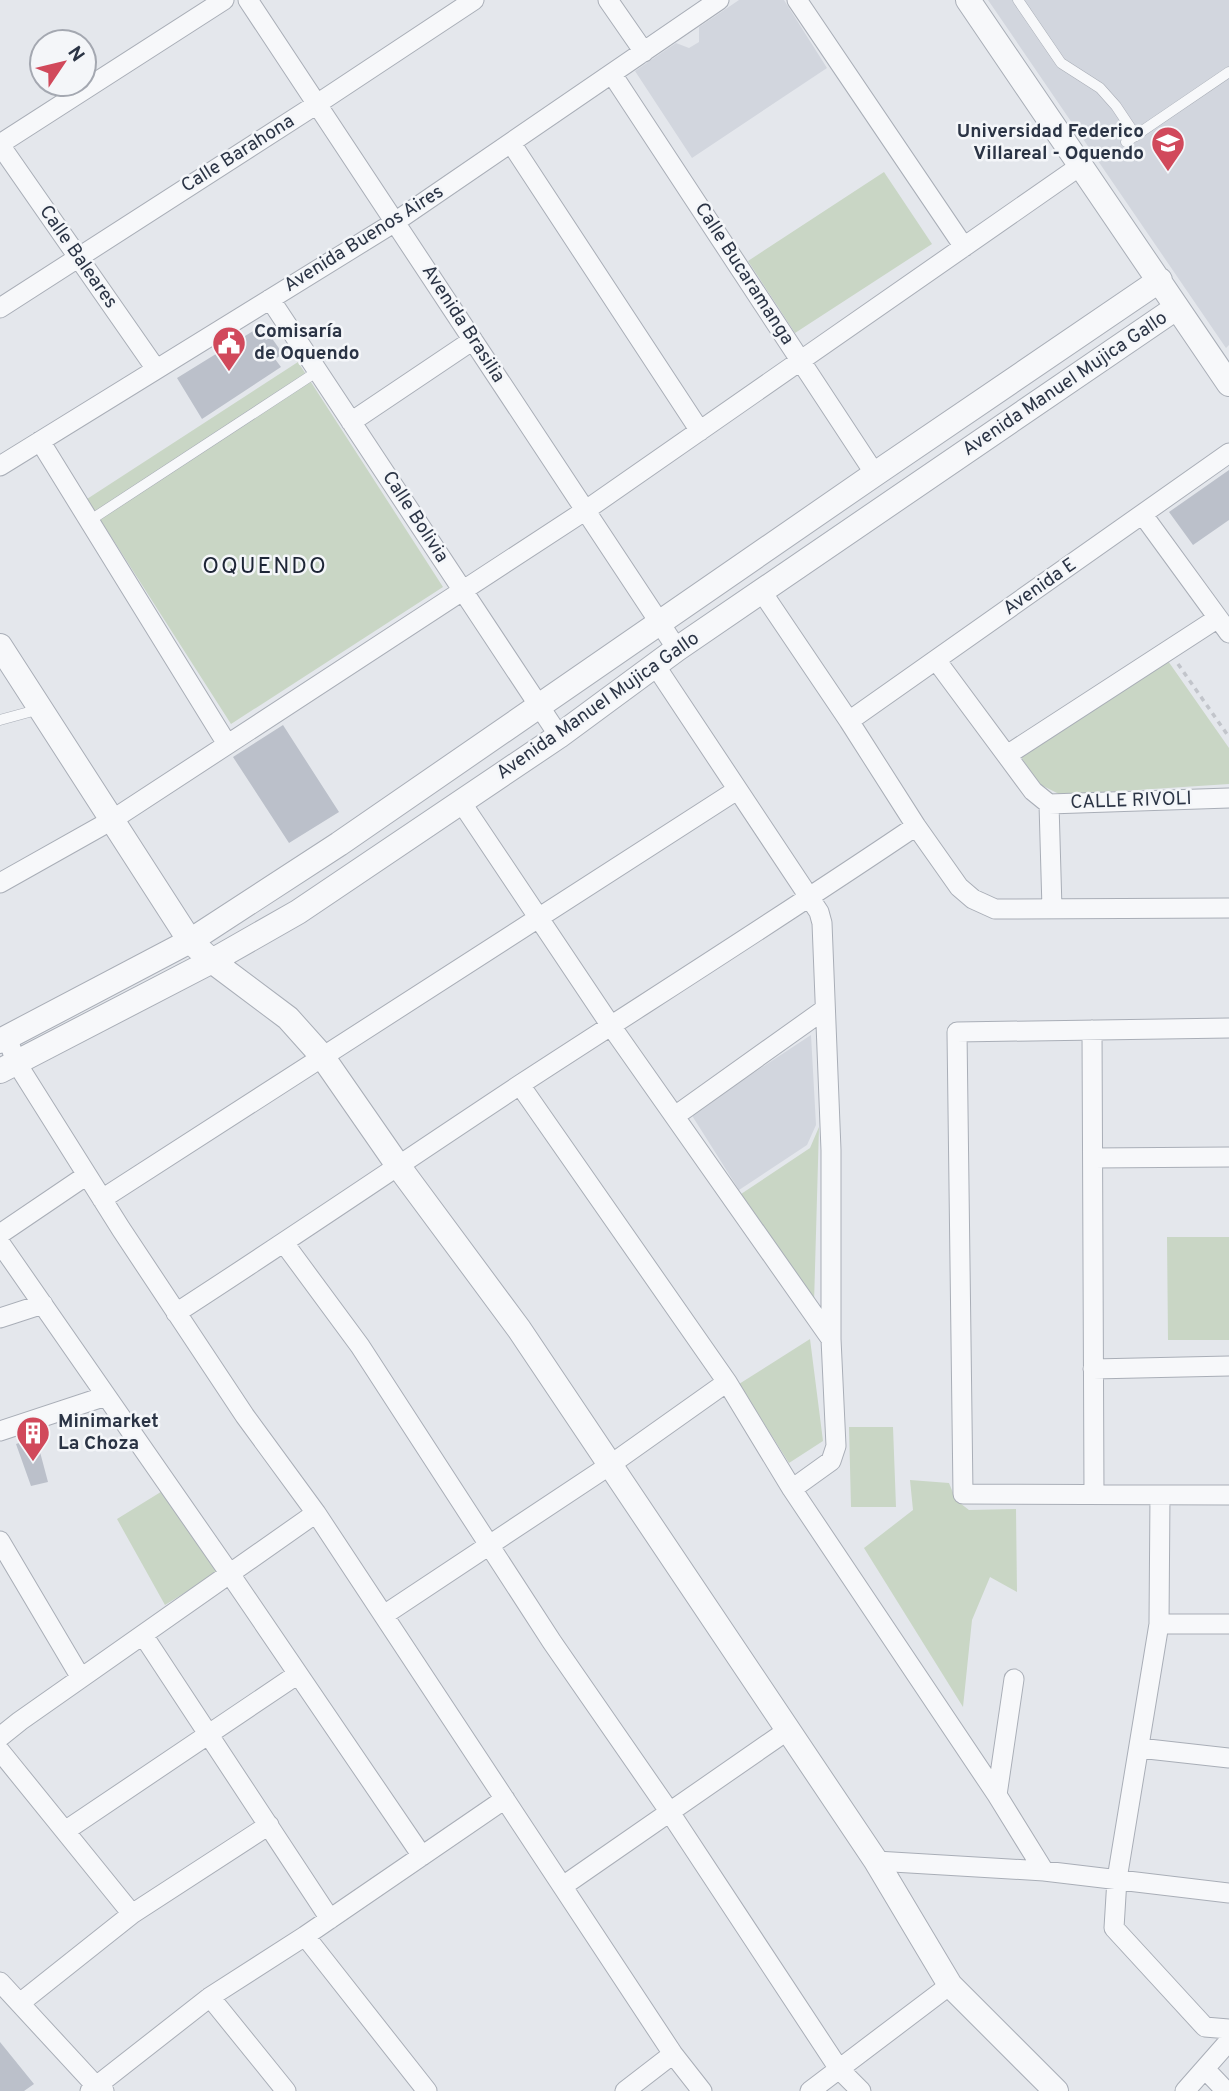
<svg xmlns="http://www.w3.org/2000/svg" width="1229" height="2091" viewBox="0 0 1229 2091" font-family="Overpass,sans-serif">
  <style>
    .built { fill: #d2d6de }
    .green { fill: #c9d6c5 }
    .building { fill: #bbc0ca }
    .lines { fill: none; stroke-linecap: round; stroke-linejoin: round }
    .service-casing { stroke: #a9aeb7; stroke-width: 11 }
    .minor-casing { stroke: #a9aeb7; stroke-width: 21 }
    .tertiary-casing { stroke: #a9aeb7; stroke-width: 26 }
    .path { stroke: #c2c5cb; stroke-width: 3.5; stroke-dasharray: 5 5; stroke-linecap: butt }
    .service { stroke: #f7f8fa; stroke-width: 10 }
    .minor { stroke: #f7f8fa; stroke-width: 19 }
    .tertiary { stroke: #f7f8fa; stroke-width: 24 }
    .labels { text-anchor: middle; dominant-baseline: central; stroke-width: 5; stroke-linejoin: round; paint-order: stroke }
    .poi-label { font-size: 19px; font-weight: bold; fill: #2b3445; stroke: #f4f6f9; text-anchor: start }
    .street-label { font-size: 19px; fill: #2b3445; stroke: #f4f6f9 }
    .quarter-label { font-size: 23px; letter-spacing: 2px; fill: #1d2536; stroke: #f4f6f9 }
  </style>
  <rect width="100%" height="100%" fill="#e4e7ec"/>
  <path class="built" d="M 739,0 L 784,0 L 827,68 L 692,158 L 635,71 L 676,43 L 689,48 L 699,42 L 699,27 Z
    M 988,0 L 1229,0 L 1229,345 L 1226,348 Z
    M 811,1035 L 816,1125 L 807,1145 L 739,1190 L 691,1114 Z"/>
  <path class="green" d="M 884,172 L 932,244 L 795,333 L 748,261 Z
    M 298,362 L 443,587 L 231,724 L 87,499 Z
    M 1168,661 L 1229,748 L 1229,784 L 1061,795 L 1039,784 L 1021,757 Z
    M 819,1127 L 814,1304 L 741,1194 L 810,1148 Z
    M 1167,1237 L 1229,1237 L 1229,1340 L 1168,1340 Z
    M 810,1339 L 823,1441 L 789,1463 L 739,1384 Z
    M 849,1427 L 893,1427 L 896,1507 L 851,1507 Z
    M 910,1480 L 949,1483 L 956,1500 L 969,1510 L 1016,1509 L 1017,1592 L 990,1577 L 972,1620 L 963,1707 L 864,1548 L 913,1510 Z
    M 164,1490 L 220,1571 L 165,1605 L 117,1519 Z"/>
  <path class="building" d="M 258,328 L 266,340 L 271,337 L 283,354 L 275,359 L 281,367 L 202,419 L 177,378 Z
    M 1229,470 L 1229,520 L 1193,545 L 1169,512 Z
    M 283,725 L 339,812 L 289,843 L 233,757 Z
    M 36,1437 L 48,1482 L 31,1486 L 16,1444 Z
    M 0,2042 L 34,2084 L 24,2091 L 0,2091 Z"/>
  <g class="lines">
    <g class="service-casing">
      <path id="service" d="M 1018,0 L 1061,63 L 1100,88 L 1116,106 L 1136,136
        M 1126,142 L 1229,72
        M 89,521 L 318,371
        M 0,720 L 40,709"/>
    </g>
    <g class="minor-casing">
      <path id="minor" d="M 248,0 L 677,649
        M 608,0 L 644,52
        M 797,0 L 964,247
        M 612,74 L 875,474
        M 511,143 L 700,431
        M 0,144 L 224,0
        M 0,145 L 156,369
        M 270,299 L 559,736
        M 0,308 L 317,104 L 474,0
        M 351,422 L 473,340
        M 40,441 L 227,744
        M 0,466 L 395,222 L 719,0
        M 1143,515 L 1229,633
        M 762,592 L 849,721 L 916,826 L 959,887 L 973,899 L 995,909 L 1229,908
        M 936,660 L 1033,791 L 1049,804 L 1229,798
        M 655,665 L 819,912 L 822,923 L 831,1150 L 831,1339 L 836,1446 L 831,1461 L 792,1489
        M 849,721 L 1229,453
        M 1007,755 L 1218,618
        M 461,802 L 611,1026 L 831,1339
        M 1049,804 L 1052,909
        M 0,883 L 112,820 L 586,510 L 1080,166
        M 1229,1028 L 957,1032 L 963,1494 L 1229,1495
        M 1092,1030 L 1094,1494
        M 7,1037 L 16,1062 L 121,1229 L 245,1416 L 316,1513 L 673,2054 L 702,2091
        M 520,1085 L 727,1382 L 792,1489 L 997,1795 L 1044,1871
        M 675,1116 L 825,1009
        M 1093,1158 L 1229,1157
        M 102,1199 L 737,790
        M 0,1234 L 87,1175
        M 0,1243 L 230,1574 L 422,1856
        M 284,1243 L 360,1346 L 552,1642 L 669,1811 L 839,2069 L 861,2091
        M 176,1313 C 292,1238 406,1160 521,1084 C 653,998 786,914 916,826
        M 0,1318 L 43,1304
        M 1093,1369 L 1229,1366
        M 0,1431 L 106,1396
        M 1160,1495 L 1159,1624 L 1117,1879 L 1114,1928 L 1205,2027 L 1229,2029
        M 0,1541 L 81,1678
        M 384,1615 L 610,1465 L 727,1382
        M 1159,1624 L 1229,1624
        M 143,1635 L 330,1919
        M 0,1737 L 20,1721 L 316,1513
        M 1139,1748 L 1229,1758
        M 0,1751 L 132,1914
        M 997,1795 L 1014,1679
        M 65,1831 L 298,1674
        M 876,1861 L 1044,1871 L 1229,1893
        M 563,1886 L 788,1730
        M 305,1936 L 427,2091
        M 0,1982 L 96,2086 L 104,2091
        M 210,1997 L 286,2091
        M 20,2003 L 132,1914 L 269,1825
        M 1205,2069 L 1226,2091
        M 90,2091 L 210,1997 L 305,1936 L 505,1799
        M 625,2091 L 673,2054
        M 810,2091 L 950,1985
        M 1185,2091 L 1229,2041"/>
    </g>
    <g class="tertiary-casing">
      <path id="tertiary" d="M 968,0 L 1229,384
        M 0,646 L 190,941 L 212,961 L 288,1018 L 322,1056 L 399,1167 L 519,1329 L 876,1861 L 950,1985 L 1056,2091
        M 0,1041 L 190,941 L 339,844 L 875,474 L 1160,280
        M 0,1071 L 212,961 L 298,912 L 559,736 L 677,649 L 1176,308"/>
    </g>
    <path class="path" d="M 1178,664 L 1229,737"/>
    <use href="#service" class="service"/>
    <use href="#minor" class="minor"/>
    <use href="#tertiary" class="tertiary"/>
  </g>
  <defs>
    <g id="university-pin" transform="scale(1.75)"><path d="M0 17L-7.5 6A9.5 9.5 0 1 1 7.5 6Z" fill="#d1495b" stroke="#f4f6f9"/><path d="M0-5L7-2L0 1L-7-2ZM-4 1L0 2.5L4 1V4Q0 6-4 4Z" fill="#fff"/></g>
    <g id="civic-pin" transform="scale(1.75)"><path d="M0 17L-7.5 6A9.5 9.5 0 1 1 7.5 6Z" fill="#d1495b" stroke="#f4f6f9"/><path d="M-.6-6.5H3V-4.5H.6V-3L4-1V1h2V6H-6V1h2V-1L-.6-3ZM-1.2 2.5V6h2.4V2.5Z" fill="#fff"/></g>
    <g id="building-pin" transform="scale(1.75)"><path d="M0 17L-7.5 6A9.5 9.5 0 1 1 7.5 6Z" fill="#d1495b" stroke="#f4f6f9"/><path d="M-4-6H4V6H1V3H-1V6H-4ZM-2.5-4.3h1.7v1.8h-1.7ZM.8-4.3h1.7v1.8H.8ZM-2.5-1h1.7V.8h-1.7ZM.8-1h1.7V.8H.8Z" fill="#fff"/></g>
  </defs>
  <g fill-rule="evenodd">
    <use href="#university-pin" x="1168" y="143"/>
    <use href="#civic-pin" x="229" y="343"/>
    <use href="#building-pin" x="33" y="1433"/>
  </g>
  <g class="labels">
    <g class="poi-label">
      <text x="1144" y="132" text-anchor="end">Universidad Federico<tspan x="1144" dy="22">Villareal - Oquendo</tspan></text>
      <text x="254" y="332">Comisaría<tspan x="254" dy="22">de Oquendo</tspan></text>
      <text x="58" y="1422">Minimarket<tspan x="58" dy="22">La Choza</tspan></text>
    </g>
    <g class="street-label">
      <text transform="translate(238 154) rotate(-32)">Calle Barahona</text>
      <text transform="translate(364 239) rotate(-32)">Avenida Buenos Aires</text>
      <text transform="translate(78 257) rotate(55)">Calle Baleares</text>
      <text transform="translate(744 274) rotate(57)">Calle Bucaramanga</text>
      <text transform="translate(463 324) rotate(57)">Avenida Brasilia</text>
      <text transform="translate(1065 384) rotate(-34)">Avenida Manuel Mujica Gallo</text>
      <text transform="translate(415 517) rotate(57)">Calle Bolivia</text>
      <text transform="translate(1040 587) rotate(-35)">Avenida E</text>
      <text transform="translate(598 706) rotate(-35)">Avenida Manuel Mujica Gallo</text>
      <text transform="translate(1131 801) rotate(-2)">CALLE RIVOLI</text>
    </g>
    <g class="quarter-label">
      <text x="265" y="567">OQUENDO</text>
    </g>
  </g>
  <g transform="translate(63 63) rotate(55)"><circle r="33" fill="#f4f6f9" stroke="#a4a8b1" stroke-width="2"/>
  <path d="M0-5L12 26L0 18L-12 26Z" fill="#d1495b"/>
  <text y="-10" font-size="19" font-weight="bold" text-anchor="middle" fill="#2b3445">N</text>
  </g>
</svg>
